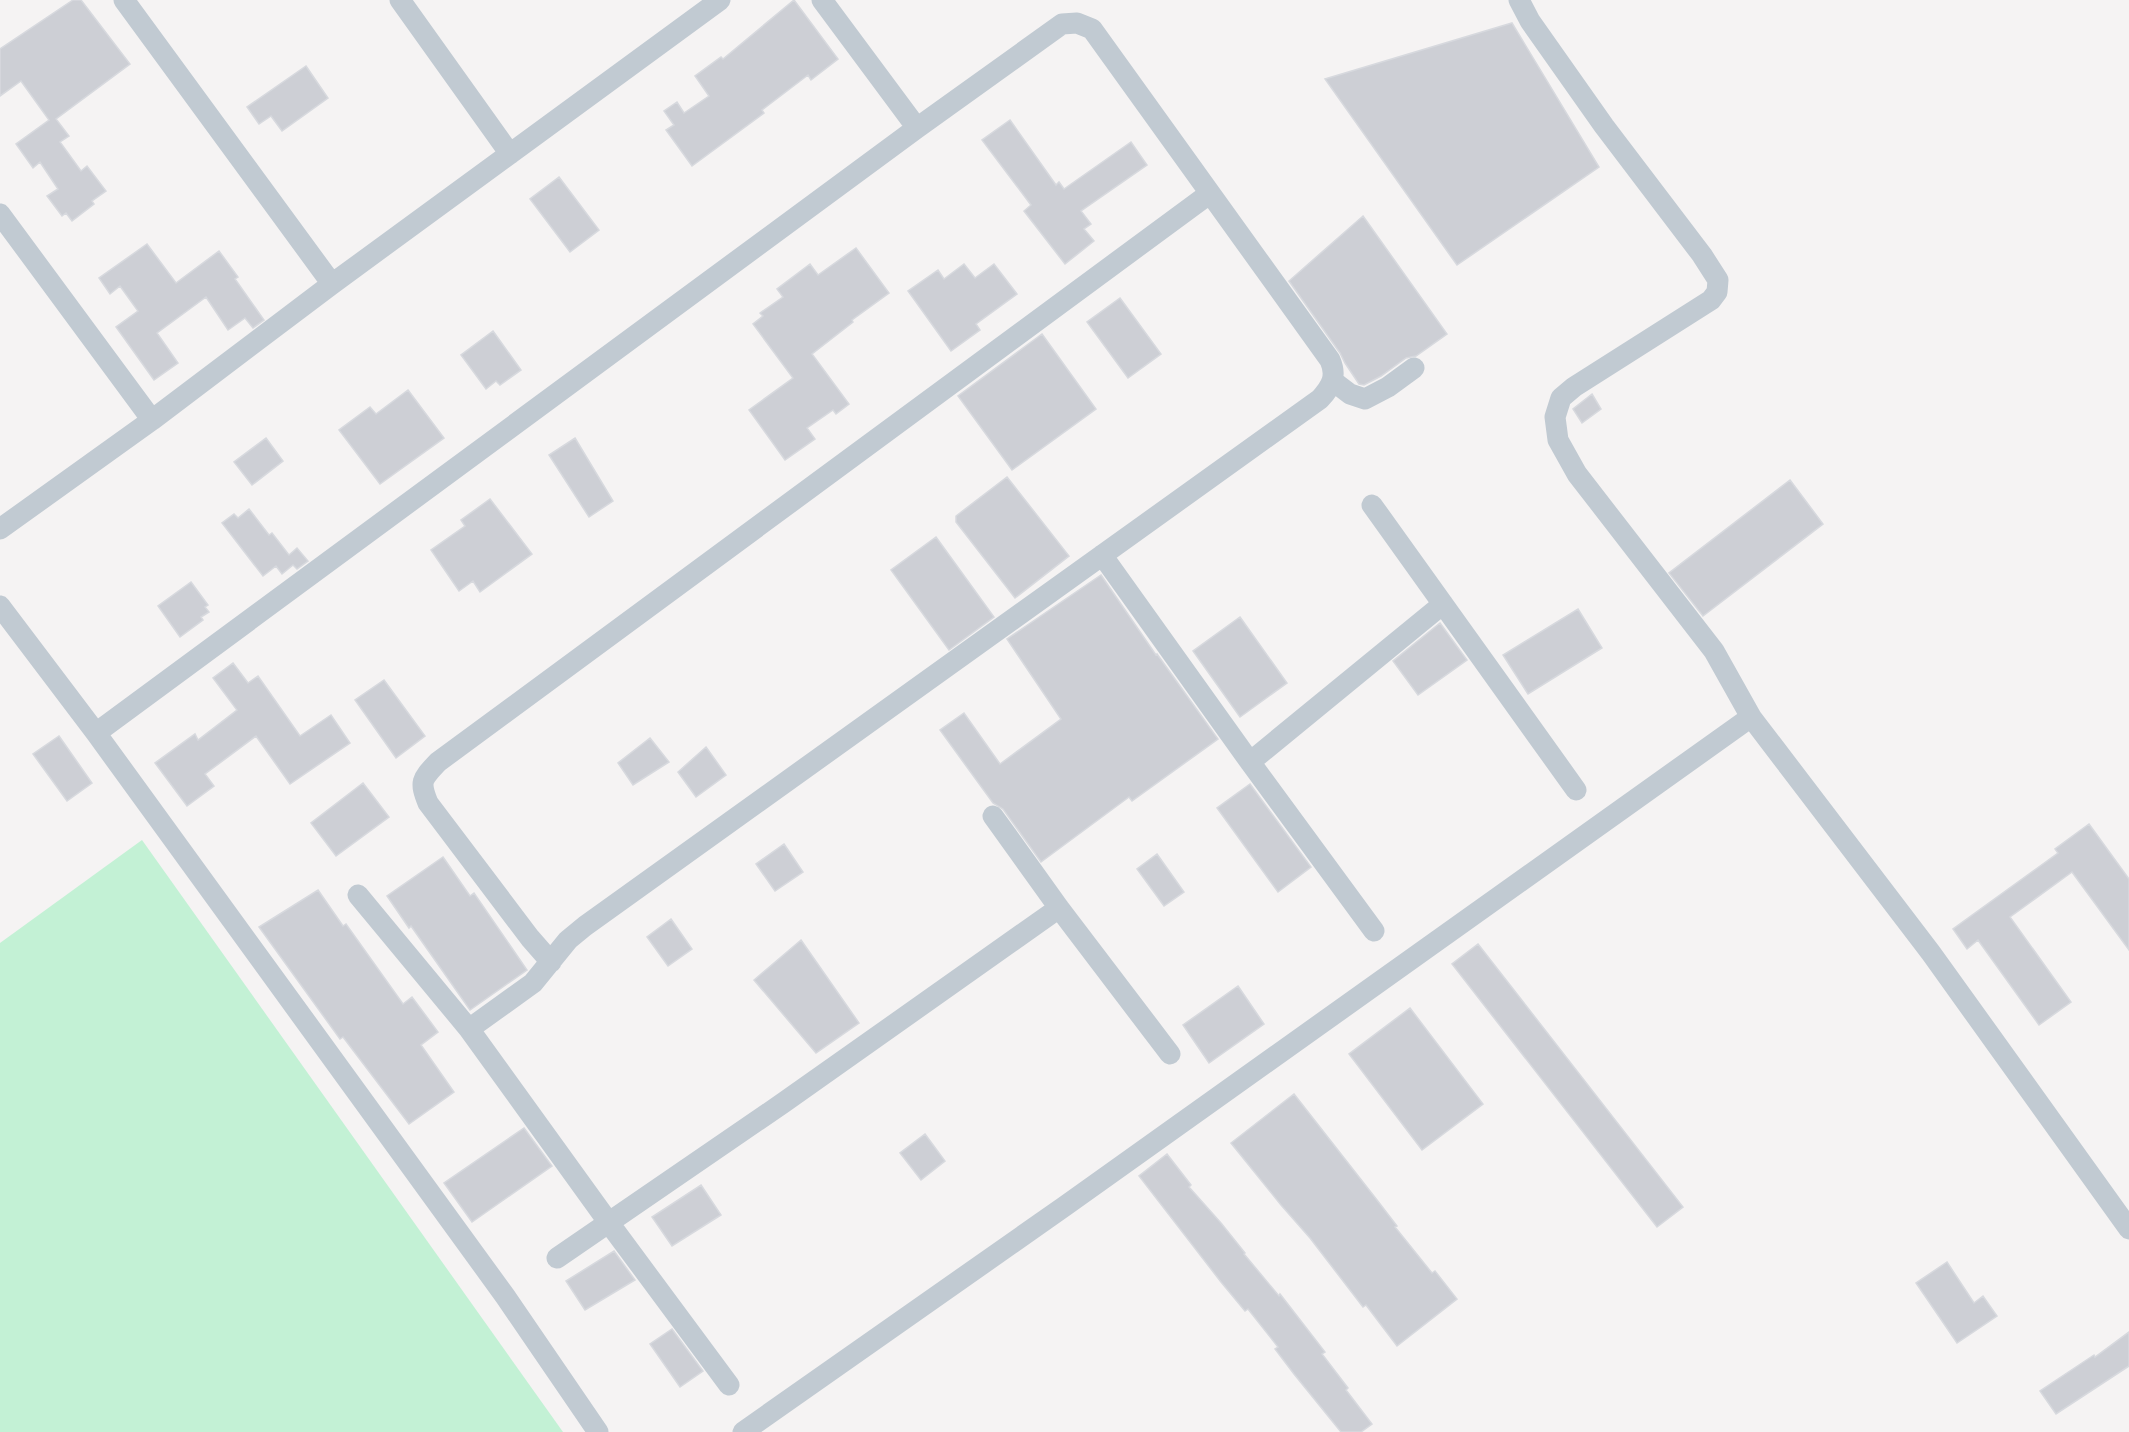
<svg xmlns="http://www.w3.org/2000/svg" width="2129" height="1432" viewBox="0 0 2129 1432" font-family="Signika,sans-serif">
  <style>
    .green { fill: #c3f1d5 }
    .building { fill: #cdcfd5; stroke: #d7d9de; stroke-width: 1.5 }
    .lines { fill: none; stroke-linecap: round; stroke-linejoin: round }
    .minor { stroke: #c1cad2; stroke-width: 21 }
  </style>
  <rect width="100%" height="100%" fill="#f5f3f3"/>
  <path class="green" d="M 142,840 L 563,1432 L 0,1432 L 0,943 Z"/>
  <path class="building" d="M 73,0 L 81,0 L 130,64 L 56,119 L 69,136 L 60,142 L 81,171 L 87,166 L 106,191 L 92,201 L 94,204 L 72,221 L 66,213 L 62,216 L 47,196 L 58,189 L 40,162 L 33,168 L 16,144 L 49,120 L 21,81 L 0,96 L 0,49 Z
    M 794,0 L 838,59 L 811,80 L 808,75 L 762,110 L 764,113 L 692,166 L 666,130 L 674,125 L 664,111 L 677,102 L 684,113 L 709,96 L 695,76 L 721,57 L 723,59 Z
    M 1512,23 L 1599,167 L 1457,265 L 1325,79 Z
    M 306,66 L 328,98 L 282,131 L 271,116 L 259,124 L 247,107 Z
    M 1010,120 L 1056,185 L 1059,182 L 1064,189 L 1131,142 L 1147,165 L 1081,211 L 1091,224 L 1084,229 L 1094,241 L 1065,264 L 1024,211 L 1031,205 L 982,140 Z
    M 559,177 L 599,230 L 570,252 L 530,199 Z
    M 1363,216 L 1447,334 L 1416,356 L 1406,358 L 1381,376 L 1364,385 L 1359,384 L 1345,363 L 1340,353 L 1289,281 Z
    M 147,244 L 176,283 L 219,251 L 238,277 L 235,279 L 264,320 L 253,328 L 245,318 L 228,330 L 206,297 L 157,333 L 178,363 L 154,380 L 116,327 L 138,311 L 120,286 L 110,294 L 99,278 Z
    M 856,248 L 889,293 L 852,320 L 853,322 L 812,354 L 849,404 L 836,414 L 833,410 L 807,428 L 815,439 L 785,460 L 749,410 L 793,378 L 753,324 L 763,316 L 760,313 L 783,297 L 777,289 L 810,264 L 818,275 Z
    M 964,264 L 975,278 L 994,264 L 1017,294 L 976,324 L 980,330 L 951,351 L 908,291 L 938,270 L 944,279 Z
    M 1120,298 L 1161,354 L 1128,378 L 1087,322 Z
    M 493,331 L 521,370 L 500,385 L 496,381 L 486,389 L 461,355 Z
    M 1042,334 L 1096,409 L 1012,470 L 958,396 Z
    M 408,390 L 444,438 L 380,484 L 339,430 L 370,407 L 376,414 Z
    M 1592,394 L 1601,409 L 1582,423 L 1573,409 Z
    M 266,438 L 283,461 L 252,485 L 234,462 Z
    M 575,438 L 613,501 L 589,517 L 549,455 Z
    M 1007,477 L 1069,556 L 1015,598 L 956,522 L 956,516 Z
    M 1790,480 L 1823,524 L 1703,616 L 1669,573 Z
    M 490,499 L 532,554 L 480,592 L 473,581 L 459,591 L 431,550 L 465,526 L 461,520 Z
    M 249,509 L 269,535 L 272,533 L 289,555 L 297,548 L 308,561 L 297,569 L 293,565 L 282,574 L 276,566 L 263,576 L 222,523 L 234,514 L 238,518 Z
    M 936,537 L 994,617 L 949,650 L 891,570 Z
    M 1101,575 L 1156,655 L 1157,654 L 1218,739 L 1132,801 L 1129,797 L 1041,862 L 1003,809 L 993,803 L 940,730 L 964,713 L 1000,764 L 1061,719 L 1007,639 Z
    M 191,582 L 208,605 L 205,607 L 209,612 L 201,617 L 203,620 L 180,637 L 158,606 Z
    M 1578,609 L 1602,648 L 1528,694 L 1503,655 Z
    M 1240,617 L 1287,683 L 1240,717 L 1193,651 Z
    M 1440,623 L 1467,660 L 1418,695 L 1393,661 Z
    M 233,663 L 248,683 L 258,676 L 300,736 L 331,715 L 350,743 L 290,784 L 256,736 L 205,774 L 214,786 L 187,806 L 155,763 L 195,734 L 198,740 L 237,710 L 213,678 Z
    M 384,680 L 425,736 L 396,758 L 355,700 Z
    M 59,736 L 92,783 L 67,801 L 33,754 Z
    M 650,738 L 669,762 L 633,785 L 618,763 Z
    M 706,747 L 726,775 L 696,797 L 678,772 Z
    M 363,783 L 389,817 L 336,856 L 311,823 Z
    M 1250,784 L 1311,867 L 1278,892 L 1217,808 Z
    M 2089,824 L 2129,879 L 2129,950 L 2072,872 L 2010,917 L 2071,1002 L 2039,1025 L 1978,940 L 1967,949 L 1953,929 L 2058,853 L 2055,849 Z
    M 784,844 L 803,872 L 775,891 L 756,864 Z
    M 1157,854 L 1184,892 L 1164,906 L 1137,869 Z
    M 443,857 L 470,896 L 474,893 L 527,970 L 470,1010 L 411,926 L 409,928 L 387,896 Z
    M 318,890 L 343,926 L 346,924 L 403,1004 L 412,997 L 438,1032 L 421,1045 L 454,1092 L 409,1124 L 343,1037 L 340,1039 L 259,927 Z
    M 671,919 L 692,949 L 668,966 L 647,937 Z
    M 801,940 L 859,1023 L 816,1053 L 754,980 Z
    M 1478,944 L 1683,1207 L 1657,1227 L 1452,964 Z
    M 1238,986 L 1264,1024 L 1209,1063 L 1183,1025 Z
    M 1410,1008 L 1483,1104 L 1422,1150 L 1349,1054 Z
    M 1294,1094 L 1377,1200 L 1397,1226 L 1395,1227 L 1432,1273 L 1435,1271 L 1457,1299 L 1397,1346 L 1366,1305 L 1363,1307 L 1310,1238 L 1281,1205 L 1231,1143 Z
    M 524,1128 L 552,1166 L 472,1222 L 444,1183 Z
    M 925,1134 L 945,1161 L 921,1180 L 900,1153 Z
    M 1167,1154 L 1191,1185 L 1189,1187 L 1221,1223 L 1245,1253 L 1244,1254 L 1279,1296 L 1280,1294 L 1325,1352 L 1322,1354 L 1348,1388 L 1346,1390 L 1372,1424 L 1361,1432 L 1341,1432 L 1294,1374 L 1275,1349 L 1278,1347 L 1248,1309 L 1245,1311 L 1221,1282 L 1139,1176 Z
    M 701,1185 L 721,1215 L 672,1246 L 652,1217 Z
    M 614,1251 L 635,1280 L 585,1310 L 566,1281 Z
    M 1947,1262 L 1974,1303 L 1983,1296 L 1997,1316 L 1957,1343 L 1916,1283 Z
    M 672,1329 L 703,1371 L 680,1387 L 650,1344 Z
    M 2129,1332 L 2129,1366 L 2056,1414 L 2040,1391 L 2094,1355 L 2095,1357 Z"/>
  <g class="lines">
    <path class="minor" d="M 124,0 L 332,284
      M 400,0 L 510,154
      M 822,0 L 917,128
      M 1519,0 L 1530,21 L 1604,126 L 1702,255 L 1718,280 L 1717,292 L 1711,300 L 1574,387 L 1561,398 L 1555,417 L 1558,440 L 1577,474 L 1714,651 L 1751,717
      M 0,214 L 152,420
      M 1333,381 L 1350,394 L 1365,399 L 1388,387 L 1414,368
      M 1372,505 L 1576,790
      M 0,529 L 152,420 L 332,284 L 720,0
      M 1102,555 L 1250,762 L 1374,931
      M 0,606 L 96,733 L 505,1296 L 598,1432
      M 96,733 L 917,128 L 1062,24 L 1077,23 L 1092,29 L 1330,360 C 1337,376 1332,386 1320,399 L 585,926 L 568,940 L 533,983 L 469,1029 L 358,895
      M 1250,762 L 1443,604
      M 993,816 L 1059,908 L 1170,1054
      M 551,962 L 530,938 L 428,803 C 419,781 422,779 438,762 L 1209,194
      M 469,1029 L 609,1223 L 729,1385
      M 557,1258 L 783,1103 L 1059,908
      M 743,1432 L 1065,1206 L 1751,717 L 1931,953 L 2129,1229"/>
  </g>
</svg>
